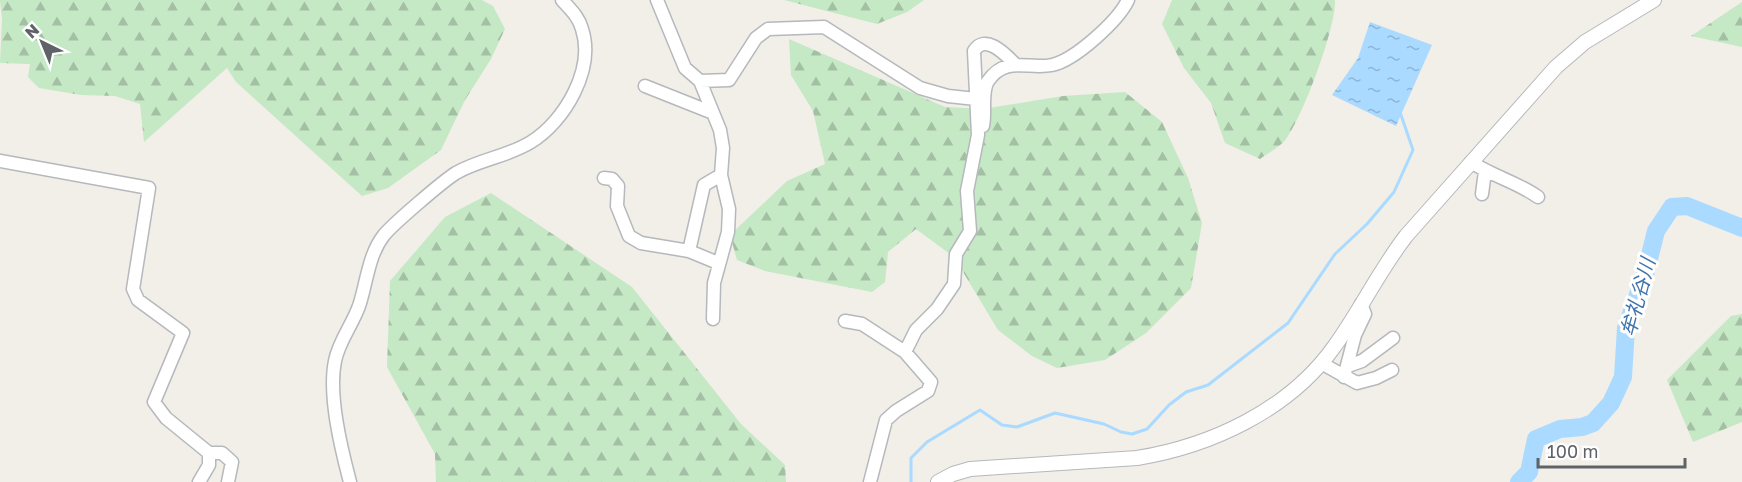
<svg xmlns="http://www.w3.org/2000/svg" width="1742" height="482" viewBox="0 0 1742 482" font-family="'Golos Text','Noto Sans JP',sans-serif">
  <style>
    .forest { fill: url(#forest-firs) }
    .water { fill: url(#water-ripples) }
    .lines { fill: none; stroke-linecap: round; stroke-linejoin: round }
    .stream { stroke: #aadaff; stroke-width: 3 }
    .river { stroke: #aadaff; stroke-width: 18 }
    .minor-casing { stroke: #b5b8bc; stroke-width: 15 }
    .tertiary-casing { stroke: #b5b8bc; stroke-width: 16 }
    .minor { stroke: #fff; stroke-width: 12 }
    .tertiary { stroke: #fff; stroke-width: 14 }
    .labels { text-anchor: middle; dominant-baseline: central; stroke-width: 6; stroke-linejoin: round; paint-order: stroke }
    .water-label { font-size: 20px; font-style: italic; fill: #4174aa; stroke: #fff }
  </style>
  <defs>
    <pattern id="forest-firs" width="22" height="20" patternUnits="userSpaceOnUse" patternTransform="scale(1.5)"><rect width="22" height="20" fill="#c5e8c5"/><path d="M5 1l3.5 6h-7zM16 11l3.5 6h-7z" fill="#a3c0a4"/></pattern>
    <pattern id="water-ripples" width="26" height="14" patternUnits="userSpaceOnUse" patternTransform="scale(1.5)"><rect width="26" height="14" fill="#aadaff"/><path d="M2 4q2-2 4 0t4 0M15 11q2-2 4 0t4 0" fill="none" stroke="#8eb4d2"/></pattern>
  </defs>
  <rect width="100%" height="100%" fill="#f1efe8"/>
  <path class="forest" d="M 0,0 L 482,0 L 493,6 L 505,29 L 491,59 L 465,100 L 441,150 L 388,188 L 362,196 L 236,82 L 227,68 L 144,142 L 140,104 L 115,96 L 81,95 L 39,88 L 28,77 L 30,64 L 0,63 L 2,20 Z
    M 784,0 L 924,0 L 907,12 L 877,24 Z
    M 1172,0 L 1335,0 C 1336,28 1303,116 1286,139 C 1280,147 1268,153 1260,159 L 1225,143 L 1211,103 L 1184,68 L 1162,24 Z
    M 1742,2 L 1742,47 L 1691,36 Z
    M 789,39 L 945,107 L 983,109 L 1063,96 L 1125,92 L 1162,122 L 1188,178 L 1202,223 L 1191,288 L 1146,333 L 1105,360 L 1057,368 L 1032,356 L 998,330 L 954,257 L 916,229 L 888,252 L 885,282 L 872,292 L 765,271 L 737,260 L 730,235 L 787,181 L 825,164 L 813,111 L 791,75 Z
    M 491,193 L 632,287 L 741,424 L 785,465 L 786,482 L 436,482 L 435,454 L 387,367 L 390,281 L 445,217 Z
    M 1742,314 L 1742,422 L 1693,442 L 1667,380 L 1731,316 Z"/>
  <path class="water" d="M 1370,22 L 1432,45 L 1396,126 L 1332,95 L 1358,58 Z"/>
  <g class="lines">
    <path class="stream" d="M 911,482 L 911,458 L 927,442 L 980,410 L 1002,425 L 1017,427 L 1055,413 L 1104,424 L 1121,432 L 1132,434 L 1147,429 L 1169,405 L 1186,392 L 1208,385 L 1288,323 L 1335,254 L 1367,224 L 1394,192 L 1413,150 L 1400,112"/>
    <path class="river" d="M 1519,482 L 1529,472 L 1536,439 L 1560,429 L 1582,427 L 1593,423 L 1611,403 L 1623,377 L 1626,328 L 1645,275 L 1656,231 L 1672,207 L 1687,206 L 1742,228"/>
    <g class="minor-casing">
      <path id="minor" d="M 657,0 L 685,68 L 700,81 L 729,80 L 756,38 L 768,29 L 824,27 L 920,88 L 948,96 L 976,99
        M 700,81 L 720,130 L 723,148 L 721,175 L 729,209 L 728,232 L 714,283 L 713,319
        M 645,86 L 713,113
        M 983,126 C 986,113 981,92 988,81 C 1006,55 1028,70 1052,65 C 1075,60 1118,21 1128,0
        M 0,161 L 149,188 L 133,289 L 138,300 L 183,333 L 154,402 L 166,418 L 209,453 L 222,453 L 232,462 L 228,482
        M 1471,162 C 1492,176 1517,182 1538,197
        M 604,178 L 612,179 L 618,186 L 617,206 L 629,236 L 641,243 L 689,251
        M 1482,194 L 1485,171
        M 718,263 L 689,251 L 704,185 L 721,175
        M 845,321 L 862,324 L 905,352 L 931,382 L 928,391 L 896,411 L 886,420 L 870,482
        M 905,352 L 916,330 L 937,309 L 954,284 L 956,254 L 970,231 L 967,191 L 978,135 L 974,51 C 985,33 1005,54 1014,63
        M 1321,363 L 1357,383 L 1376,378 L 1392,370
        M 1348,366 L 1362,361 L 1393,338
        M 1344,377 L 1355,335 L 1365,314 L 1361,304
        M 199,482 L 209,465 L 209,453
        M 350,482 C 341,448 328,395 335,361 C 339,340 354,323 360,303 C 367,280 369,254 384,235 C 393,224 443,181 456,173 C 480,159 507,157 531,142 C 565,121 595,69 582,29 C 579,17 570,9 562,0"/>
    </g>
    <g class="tertiary-casing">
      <path id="tertiary" d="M 938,482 L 953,474 L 970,469 L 1137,458 C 1211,446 1289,410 1334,347 C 1360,311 1379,271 1406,236 L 1556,67 L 1585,42 L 1654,0"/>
    </g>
    <use href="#minor" class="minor"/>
    <use href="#tertiary" class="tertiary"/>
  </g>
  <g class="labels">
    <g class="water-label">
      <text transform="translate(1637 297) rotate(-75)">牟礼谷川</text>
    </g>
  </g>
  <g transform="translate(42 42) rotate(317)" stroke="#ffffff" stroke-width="4.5" paint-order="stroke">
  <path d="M0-4.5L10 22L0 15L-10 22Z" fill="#5f6368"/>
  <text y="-9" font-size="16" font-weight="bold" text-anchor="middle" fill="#5f6368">N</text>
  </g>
  <path d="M1538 458v9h147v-9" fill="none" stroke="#5f6368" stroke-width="3"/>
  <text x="1547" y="458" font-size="18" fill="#5f6368" stroke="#ffffff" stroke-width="4.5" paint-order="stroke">100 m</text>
</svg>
